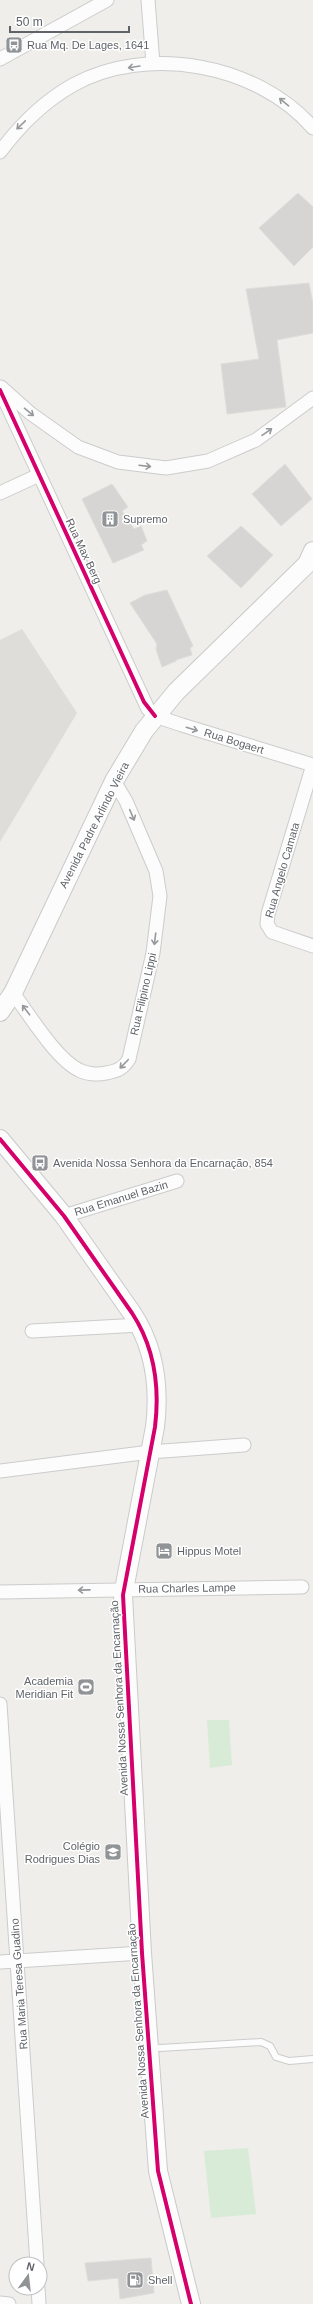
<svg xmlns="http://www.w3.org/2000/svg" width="313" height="2304" viewBox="0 0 313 2304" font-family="Arial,sans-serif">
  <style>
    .industrial { fill: #dfddda }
    .green { fill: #d8ebd6 }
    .building { fill: #d6d5d3; stroke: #deddd9 }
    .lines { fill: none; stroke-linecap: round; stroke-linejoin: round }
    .lane-casing { stroke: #cbcccc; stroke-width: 8 }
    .street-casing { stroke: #cbcccc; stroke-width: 15 }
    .secondary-casing { stroke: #cacacb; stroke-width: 20 }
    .lane { stroke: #fdfcfc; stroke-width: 6 }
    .street { stroke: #fdfcfc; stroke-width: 13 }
    .secondary { stroke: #fdfcfc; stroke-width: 18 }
    .cycleway-casing { stroke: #fff; stroke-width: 6 }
    .cycleway { stroke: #d6006c; stroke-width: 4 }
    .oneway { stroke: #96999c }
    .labels { text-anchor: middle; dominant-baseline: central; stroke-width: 3; stroke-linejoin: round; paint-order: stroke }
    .poi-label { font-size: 11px; fill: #5f6368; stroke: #fff; text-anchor: start }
    .street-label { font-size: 11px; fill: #5f6368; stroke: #fff }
  </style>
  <rect width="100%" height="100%" fill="#efeeea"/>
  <path class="industrial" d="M 22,629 L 77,713 L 0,842 L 0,640 Z"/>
  <path class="green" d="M 207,1720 L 229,1720 L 232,1765 L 210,1768 Z
    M 248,2148 L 256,2214 L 211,2218 L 204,2151 Z"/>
  <path class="building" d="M 298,193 L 313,207 L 313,247 L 294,266 L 259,228 Z
    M 309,283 L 313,304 L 313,333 L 277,340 L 286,407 L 227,414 L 221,364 L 259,359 L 246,289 Z
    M 285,464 L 312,499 L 281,526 L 252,494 Z
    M 112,484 L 128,507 L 122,511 L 134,529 L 141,526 L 147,541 L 141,545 L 144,550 L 113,563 L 82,499 Z
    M 241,526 L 273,555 L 241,588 L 207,556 Z
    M 167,590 L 193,646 L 190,648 L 192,655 L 176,660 L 176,661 L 162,667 L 156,649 L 157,644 L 130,603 L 145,595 Z
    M 151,2258 L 154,2293 L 120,2299 L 118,2278 L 88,2281 L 85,2263 Z"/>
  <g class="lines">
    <g class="lane-casing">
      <path id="lane" d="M 151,2047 L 160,2048 L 261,2042 L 270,2046 L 276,2057 L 289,2061 L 313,2059"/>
    </g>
    <g class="street-casing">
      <path id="street" d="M 148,0 L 153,64
        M 0,59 L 107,0
        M 0,152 C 20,125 43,102 73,85 C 147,44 258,64 313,128
        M 1,387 L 30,413 L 78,447 L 118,462 L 166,468 L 208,461 L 256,440 L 313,398
        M 0,390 L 148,709 L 155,716 L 182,725 L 313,765
        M 0,493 L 39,475
        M 313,765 L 268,914 L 267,924 L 272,932 L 313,946
        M 13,993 C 29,1014 56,1059 79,1070 C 86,1074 98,1075 106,1073 C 117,1071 123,1069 129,1059 L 153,953 L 160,896 L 156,871 L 126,801 L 114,781
        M 64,1216 L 177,1181
        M 32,1331 L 140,1325
        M 0,1471 L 150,1452 L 244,1445
        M 0,1592 L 302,1587
        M 0,1704 L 37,2264
        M 0,1962 L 142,1953
        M 38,2288 L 39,2304
        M 0,2303 L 9,2304"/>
    </g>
    <g class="secondary-casing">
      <path id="secondary" d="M 0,1012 L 13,993 L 114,781 L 144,731 L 176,692 L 307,564 L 313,551
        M 0,1139 L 64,1216 L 132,1313 C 155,1348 160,1386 155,1427 L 123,1595 L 142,1953 L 158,2171 L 191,2304"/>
    </g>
    <use href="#lane" class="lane"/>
    <use href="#street" class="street"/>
    <use href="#secondary" class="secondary"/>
    <g class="cycleway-casing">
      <path id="cycleway" d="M 0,390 L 144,702 L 155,716
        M 0,1139 L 64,1216 L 132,1313 C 155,1348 160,1386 155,1427 L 123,1595 L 142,1953 L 158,2171 L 191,2304"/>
    </g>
    <use href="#cycleway" class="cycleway"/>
  </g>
  <defs><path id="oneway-shaft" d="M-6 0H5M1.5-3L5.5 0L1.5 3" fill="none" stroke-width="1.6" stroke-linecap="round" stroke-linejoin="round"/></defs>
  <g class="oneway">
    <use href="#oneway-shaft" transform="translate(134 67) rotate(171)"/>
    <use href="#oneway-shaft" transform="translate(284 102) rotate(-140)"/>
    <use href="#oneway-shaft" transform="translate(21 125) rotate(136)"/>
    <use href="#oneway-shaft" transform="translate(29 412) rotate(39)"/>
    <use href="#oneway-shaft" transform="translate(267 432) rotate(-35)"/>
    <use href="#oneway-shaft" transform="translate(145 466) rotate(7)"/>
    <use href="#oneway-shaft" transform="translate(192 729) rotate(17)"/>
    <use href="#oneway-shaft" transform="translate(132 815) rotate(67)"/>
    <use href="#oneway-shaft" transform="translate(155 939) rotate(97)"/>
    <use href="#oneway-shaft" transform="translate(26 1010) rotate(-127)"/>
    <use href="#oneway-shaft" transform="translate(124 1064) rotate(134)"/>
    <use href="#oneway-shaft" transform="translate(84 1590) rotate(179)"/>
  </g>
  <defs>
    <g id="bus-square" transform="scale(0.9)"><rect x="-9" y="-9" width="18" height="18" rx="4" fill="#919496" stroke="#fff"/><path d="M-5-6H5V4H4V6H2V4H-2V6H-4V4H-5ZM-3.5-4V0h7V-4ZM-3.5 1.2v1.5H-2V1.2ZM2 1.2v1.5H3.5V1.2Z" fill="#fff"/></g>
    <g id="building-square" transform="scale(0.9)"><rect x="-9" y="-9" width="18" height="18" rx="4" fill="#919496" stroke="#fff"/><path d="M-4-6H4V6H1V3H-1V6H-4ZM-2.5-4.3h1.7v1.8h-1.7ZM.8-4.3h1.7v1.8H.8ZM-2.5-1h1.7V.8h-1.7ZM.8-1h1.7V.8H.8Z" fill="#fff"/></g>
    <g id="hotel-square" transform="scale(0.9)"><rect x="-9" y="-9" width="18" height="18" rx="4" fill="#919496" stroke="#fff"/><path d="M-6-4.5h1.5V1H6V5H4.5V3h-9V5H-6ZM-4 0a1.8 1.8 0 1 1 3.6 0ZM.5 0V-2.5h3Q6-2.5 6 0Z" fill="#fff"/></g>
    <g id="stadium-square" transform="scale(0.9)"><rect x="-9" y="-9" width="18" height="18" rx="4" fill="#919496" stroke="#fff"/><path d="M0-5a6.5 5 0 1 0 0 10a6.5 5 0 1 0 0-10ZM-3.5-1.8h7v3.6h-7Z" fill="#fff"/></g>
    <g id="school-square" transform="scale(0.9)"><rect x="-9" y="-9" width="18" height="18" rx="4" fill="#919496" stroke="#fff"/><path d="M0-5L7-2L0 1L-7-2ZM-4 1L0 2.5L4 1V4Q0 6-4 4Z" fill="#fff"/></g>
    <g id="fuel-square" transform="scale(0.9)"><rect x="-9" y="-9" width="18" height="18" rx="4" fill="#919496" stroke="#fff"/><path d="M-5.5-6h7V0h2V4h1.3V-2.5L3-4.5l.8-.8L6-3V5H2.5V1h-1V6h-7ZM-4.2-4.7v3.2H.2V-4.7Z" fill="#fff"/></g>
  </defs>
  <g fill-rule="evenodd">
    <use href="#bus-square" x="14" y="45"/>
    <use href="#building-square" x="110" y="519"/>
    <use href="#bus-square" x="40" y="1163"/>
    <use href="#hotel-square" x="164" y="1551"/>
    <use href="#stadium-square" x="86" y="1687"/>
    <use href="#school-square" x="113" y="1852"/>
    <use href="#fuel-square" x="135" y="2280"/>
  </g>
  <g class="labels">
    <g class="poi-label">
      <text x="27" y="45">Rua Mq. De Lages, 1641</text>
      <text x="123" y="519">Supremo</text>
      <text x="53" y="1163">Avenida Nossa Senhora da Encarnação, 854</text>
      <text x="177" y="1551">Hippus Motel</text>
      <text x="73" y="1681" text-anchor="end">Academia<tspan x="73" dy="13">Meridian Fit</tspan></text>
      <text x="100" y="1846" text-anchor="end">Colégio<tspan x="100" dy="13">Rodrigues Dias</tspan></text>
      <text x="148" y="2280">Shell</text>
    </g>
    <g class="street-label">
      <text transform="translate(84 551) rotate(65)">Rua Max Berg</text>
      <text transform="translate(234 741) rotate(17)">Rua Bogaert</text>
      <text transform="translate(94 825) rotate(-63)">Avenida Padre Arlindo Vieira</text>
      <text transform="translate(282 870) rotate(-74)">Rua Angelo Camata</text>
      <text transform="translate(143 994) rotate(-77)">Rua Filipino Lippi</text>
      <text transform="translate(121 1198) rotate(-17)">Rua Emanuel Bazin</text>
      <text transform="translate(187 1588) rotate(-1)">Rua Charles Lampe</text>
      <text transform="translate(119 1698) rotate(-93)">Avenida Nossa Senhora da Encarnação</text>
      <text transform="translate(19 1984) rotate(-94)">Rua Maria Teresa Guadino</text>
      <text transform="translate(138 2021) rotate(-94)">Avenida Nossa Senhora da Encarnação</text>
    </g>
  </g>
  <g transform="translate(28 2276) rotate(15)"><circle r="19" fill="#ffffff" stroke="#bfc1c3"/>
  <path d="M0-3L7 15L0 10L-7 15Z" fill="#919496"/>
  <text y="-6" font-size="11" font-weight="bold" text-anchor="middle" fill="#5f6368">N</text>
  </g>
  <path d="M10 26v6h119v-6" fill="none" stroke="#5f6368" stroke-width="2"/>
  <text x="16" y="26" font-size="12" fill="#5f6368" stroke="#ffffff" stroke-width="3" paint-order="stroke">50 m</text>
</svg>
